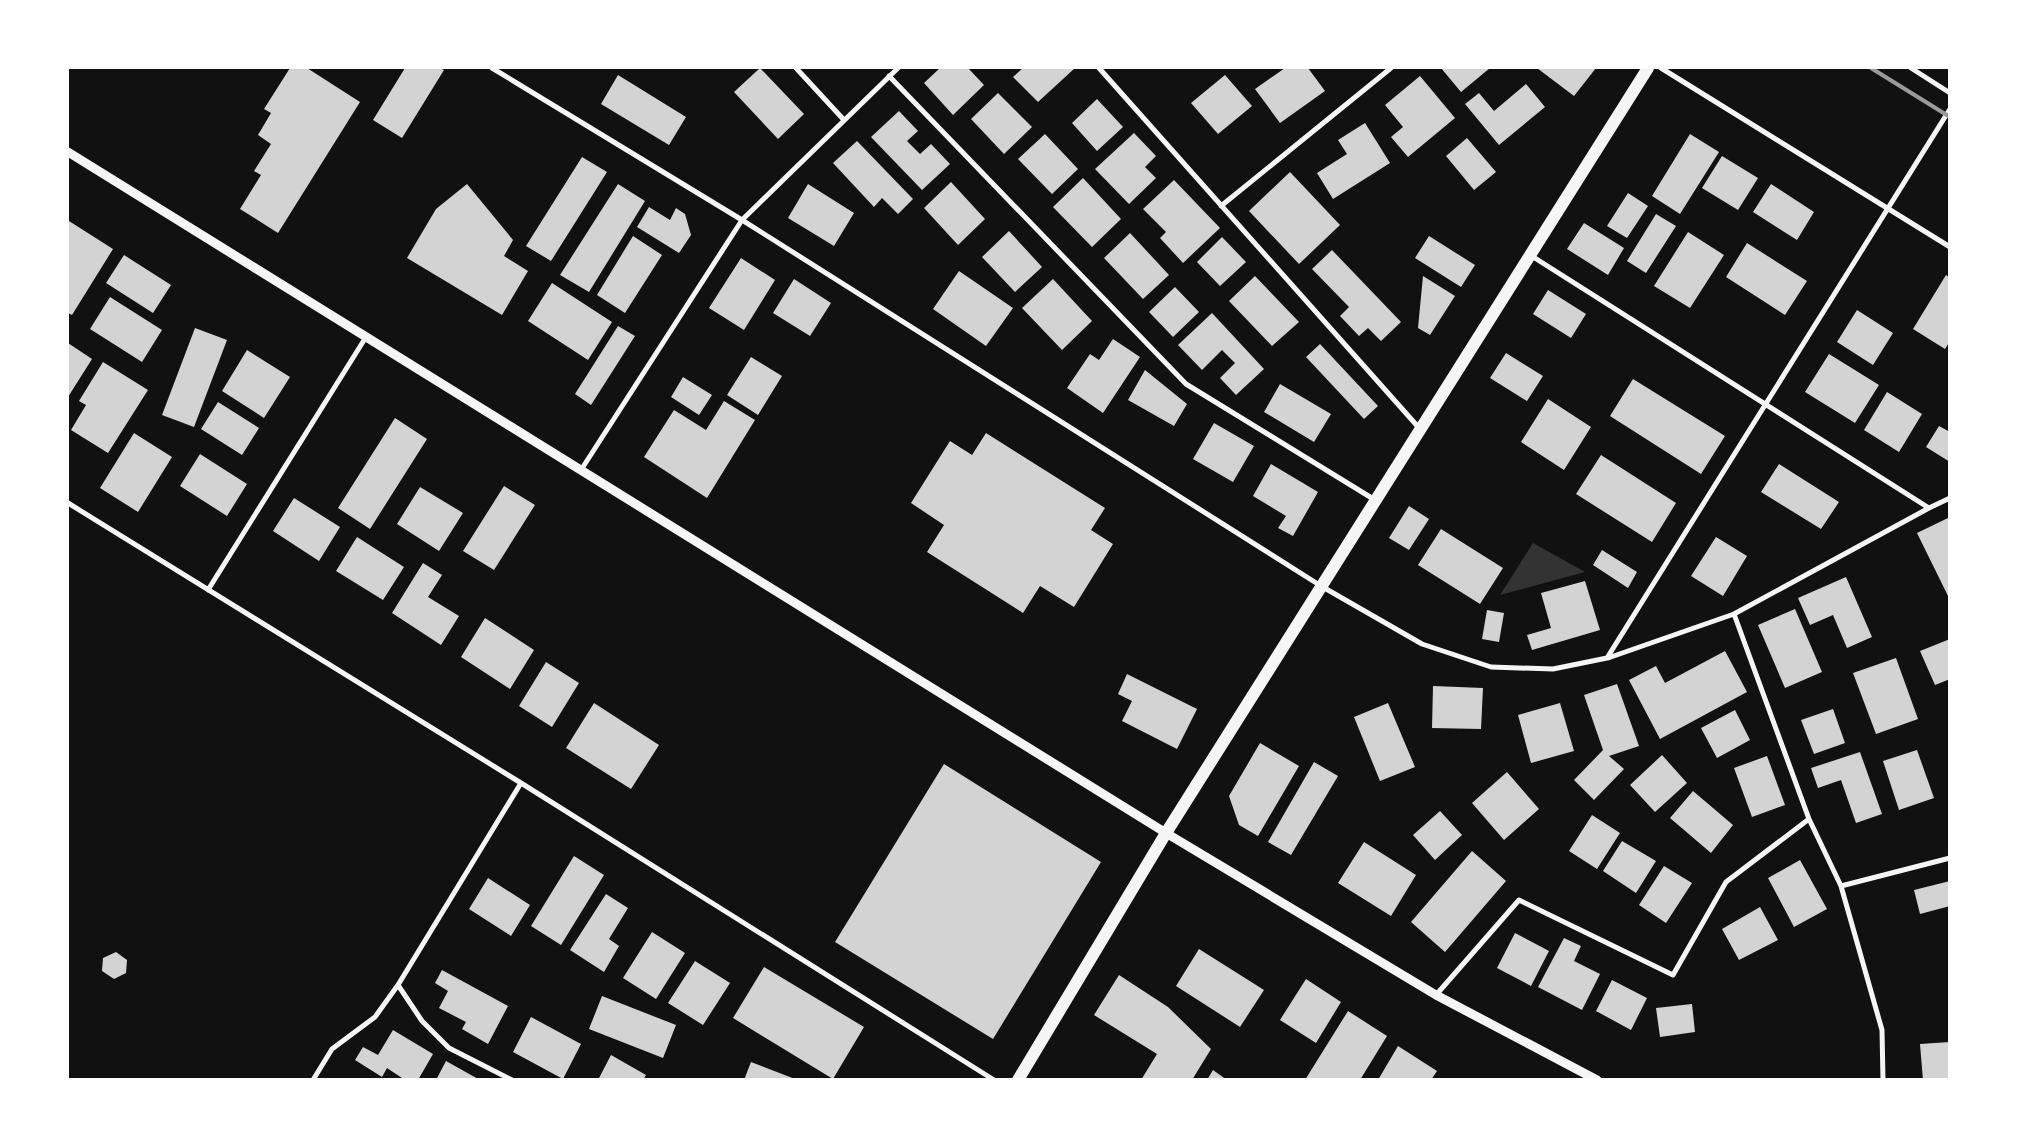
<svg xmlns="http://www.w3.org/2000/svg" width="2017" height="1147" viewBox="0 0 2017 1147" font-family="Karla,sans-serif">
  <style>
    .water { fill: #333 }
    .building { fill: #d3d3d3 }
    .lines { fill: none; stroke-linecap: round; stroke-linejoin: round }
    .minor { stroke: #f5f5f5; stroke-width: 5 }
    .tertiary { stroke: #f5f5f5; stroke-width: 9 }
    .primary { stroke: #f5f5f5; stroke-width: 12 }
    .rail { stroke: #9a9a9a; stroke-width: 4 }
  </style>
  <rect width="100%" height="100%" fill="#111"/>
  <path class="water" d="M 1533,543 L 1585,572 L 1500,595 Z"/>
  <path class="building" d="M 290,68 L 307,68 L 360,102 L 278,233 L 240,209 L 261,175 L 254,171 L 271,144 L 258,135 L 271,113 L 264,109 Z
    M 405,68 L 439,68 L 444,70 L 402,138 L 373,120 Z
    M 760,68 L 804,114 L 778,139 L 734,92 Z
    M 940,68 L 968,68 L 984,85 L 953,115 L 924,83 Z
    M 1023,68 L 1075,68 L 1038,102 L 1013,77 Z
    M 1285,68 L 1308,68 L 1325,91 L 1280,123 L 1255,89 Z
    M 1441,68 L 1490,68 L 1461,92 Z
    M 1537,68 L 1596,68 L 1574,96 Z
    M 618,75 L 686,117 L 669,145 L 601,104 Z
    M 1225,75 L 1252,106 L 1218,134 L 1191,103 Z
    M 1420,76 L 1455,118 L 1408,157 L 1391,137 L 1403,127 L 1385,105 Z
    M 1526,84 L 1545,107 L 1499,145 L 1465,104 L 1479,93 L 1494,111 Z
    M 998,93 L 1032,127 L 1004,154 L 971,119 Z
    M 1097,99 L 1123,127 L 1097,151 L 1072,123 Z
    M 899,111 L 918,131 L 907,141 L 920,154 L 931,144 L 950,164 L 922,190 L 871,137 Z
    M 1365,123 L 1390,163 L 1333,199 L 1317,173 L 1347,154 L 1338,140 Z
    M 1134,133 L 1156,156 L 1145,167 L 1156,178 L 1129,204 L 1095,169 Z
    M 1045,134 L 1078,169 L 1052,194 L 1018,159 Z
    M 1690,134 L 1719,152 L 1680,214 L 1652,196 Z
    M 1467,138 L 1496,172 L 1474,190 L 1446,156 Z
    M 857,141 L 913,199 L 898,214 L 882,198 L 874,207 L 833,163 Z
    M 1722,156 L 1758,178 L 1738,210 L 1702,188 Z
    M 582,157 L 607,172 L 551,261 L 526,246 Z
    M 1290,172 L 1340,225 L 1299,264 L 1249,211 Z
    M 1083,178 L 1121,219 L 1092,247 L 1053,207 Z
    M 1174,180 L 1220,228 L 1183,263 L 1160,238 L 1166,232 L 1143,209 Z
    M 951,182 L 985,219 L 958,245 L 924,208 Z
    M 467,184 L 513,240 L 504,256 L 528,271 L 502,315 L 407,258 L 436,209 Z
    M 618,184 L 645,201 L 589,292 L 560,275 Z
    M 808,184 L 854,213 L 834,246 L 788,218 Z
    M 1771,184 L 1814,212 L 1797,240 L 1753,212 Z
    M 1628,193 L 1648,206 L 1627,238 L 1607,226 Z
    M 649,207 L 670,220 L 676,208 L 685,214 L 691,235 L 679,253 L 637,227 Z
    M 1656,214 L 1676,226 L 1646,273 L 1627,261 Z
    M 69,221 L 113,249 L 72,315 L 68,313 L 68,224 Z
    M 1584,223 L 1624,248 L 1608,275 L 1567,249 Z
    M 1009,231 L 1042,267 L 1015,292 L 982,257 Z
    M 1688,232 L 1724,255 L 1690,308 L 1654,286 Z
    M 1130,233 L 1169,275 L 1143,299 L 1104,258 Z
    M 633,236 L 662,255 L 625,313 L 597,295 Z
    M 1429,236 L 1475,265 L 1461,287 L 1415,258 Z
    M 1222,237 L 1246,262 L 1220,286 L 1197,262 Z
    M 1747,243 L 1807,281 L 1785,315 L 1726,277 Z
    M 1332,250 L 1401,322 L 1381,341 L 1368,328 L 1359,336 L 1340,316 L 1349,307 L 1312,269 Z
    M 124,255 L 171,285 L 153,313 L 106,283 Z
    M 741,258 L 775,280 L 744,330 L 709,308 Z
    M 959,271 L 1013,308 L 986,346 L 933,309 Z
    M 1946,275 L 1950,278 L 1950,341 L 1945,349 L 1913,329 Z
    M 1255,276 L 1299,322 L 1272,346 L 1229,301 Z
    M 1423,276 L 1455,296 L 1430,335 L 1418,328 Z
    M 794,279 L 831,303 L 810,336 L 773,313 Z
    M 1053,279 L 1092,321 L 1062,350 L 1022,308 Z
    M 552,283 L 612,322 L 588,360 L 528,321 Z
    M 1175,287 L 1199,312 L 1173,337 L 1149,312 Z
    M 1548,290 L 1586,314 L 1571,338 L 1533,314 Z
    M 110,297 L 162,330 L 142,362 L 90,329 Z
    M 1857,310 L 1893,333 L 1873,365 L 1837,342 Z
    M 1212,313 L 1264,369 L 1236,395 L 1220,378 L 1235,363 L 1222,350 L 1202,370 L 1178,345 Z
    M 618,326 L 635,336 L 591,405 L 575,394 Z
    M 195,328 L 227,340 L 194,427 L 162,415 Z
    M 1113,339 L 1140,357 L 1103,413 L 1067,388 L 1090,354 L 1099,360 Z
    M 68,343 L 92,359 L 68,397 Z
    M 1320,344 L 1378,406 L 1364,419 L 1306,357 Z
    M 247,350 L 290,377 L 264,418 L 222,391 Z
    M 1506,353 L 1543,376 L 1527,401 L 1490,378 Z
    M 1829,354 L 1879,385 L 1855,423 L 1805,392 Z
    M 751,357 L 782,376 L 758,415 L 727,395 Z
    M 103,362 L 148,390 L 108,453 L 71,430 L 86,405 L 79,401 Z
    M 1145,370 L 1187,404 L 1174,426 L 1128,400 Z
    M 683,377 L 712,395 L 699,415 L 671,397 Z
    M 1633,379 L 1725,436 L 1701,474 L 1610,416 Z
    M 1280,384 L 1331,414 L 1314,442 L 1264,412 Z
    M 1887,392 L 1922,414 L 1899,452 L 1864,430 Z
    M 1548,399 L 1591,427 L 1564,470 L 1521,442 Z
    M 724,401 L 755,420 L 707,498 L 644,457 L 674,410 L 706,430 Z
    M 218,402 L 259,428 L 242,455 L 201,429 Z
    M 395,418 L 427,439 L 370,529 L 338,508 Z
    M 1214,423 L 1254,446 L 1233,482 L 1193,459 Z
    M 1939,426 L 1950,432 L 1950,462 L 1926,447 Z
    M 134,433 L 172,457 L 138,512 L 100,488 Z
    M 986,433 L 1105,508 L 1091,530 L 1113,544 L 1074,607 L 1040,586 L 1023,613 L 927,552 L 944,525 L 911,503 L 950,441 L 972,455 Z
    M 200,454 L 247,484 L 227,516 L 180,486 Z
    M 1601,455 L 1676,503 L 1652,542 L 1576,494 Z
    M 1271,464 L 1318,492 L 1293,536 L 1278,528 L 1286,516 L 1253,496 Z
    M 1779,464 L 1839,502 L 1821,529 L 1761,492 Z
    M 504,486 L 535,505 L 494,570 L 463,551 Z
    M 420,487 L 463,513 L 439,551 L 397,524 Z
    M 294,498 L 340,527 L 319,561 L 273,531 Z
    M 1409,506 L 1429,519 L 1409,550 L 1389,538 Z
    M 1950,517 L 1950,600 L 1917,533 Z
    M 1441,529 L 1503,568 L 1480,604 L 1418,565 Z
    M 357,537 L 404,567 L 383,600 L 336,571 Z
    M 1716,537 L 1747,556 L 1723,596 L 1691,576 Z
    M 1602,550 L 1637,572 L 1628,588 L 1593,565 Z
    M 423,563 L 442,575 L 428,597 L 459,616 L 441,645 L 392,613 Z
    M 1846,577 L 1872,637 L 1847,648 L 1833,615 L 1810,625 L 1798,598 Z
    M 1585,581 L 1600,630 L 1532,650 L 1527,635 L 1551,628 L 1541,593 Z
    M 1795,609 L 1822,672 L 1785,688 L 1758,625 Z
    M 1487,610 L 1504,613 L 1499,642 L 1482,639 Z
    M 485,618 L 534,650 L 510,689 L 461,657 Z
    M 1950,639 L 1950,679 L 1935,685 L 1920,651 Z
    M 1725,651 L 1747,692 L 1660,739 L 1629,680 L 1656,666 L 1665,683 Z
    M 1896,658 L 1918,719 L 1876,734 L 1853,673 Z
    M 546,662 L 579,683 L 552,727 L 519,706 Z
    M 1127,674 L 1197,709 L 1177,749 L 1122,721 L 1132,701 L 1118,694 Z
    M 1617,684 L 1639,746 L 1609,756 L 1624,769 L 1594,800 L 1574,780 L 1603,750 L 1584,695 Z
    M 1433,686 L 1483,688 L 1481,729 L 1432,728 Z
    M 594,703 L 659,745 L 631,789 L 566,748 Z
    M 1388,703 L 1415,767 L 1380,781 L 1354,717 Z
    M 1560,703 L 1574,751 L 1531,763 L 1518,715 Z
    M 1833,709 L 1845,743 L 1814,754 L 1801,720 Z
    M 1735,710 L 1750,740 L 1717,758 L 1701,728 Z
    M 1260,743 L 1299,766 L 1258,836 L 1239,825 L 1229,796 Z
    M 1917,750 L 1934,798 L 1899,810 L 1883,761 Z
    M 1860,752 L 1882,814 L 1856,823 L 1841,780 L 1818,788 L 1811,768 Z
    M 1662,755 L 1687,783 L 1655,812 L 1630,785 Z
    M 1767,756 L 1785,805 L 1752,817 L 1734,768 Z
    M 1314,762 L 1338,776 L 1291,855 L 1268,842 Z
    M 944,764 L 1101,862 L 993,1039 L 835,942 Z
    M 1507,772 L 1539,809 L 1504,840 L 1472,803 Z
    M 1693,791 L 1733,825 L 1711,853 L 1670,818 Z
    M 1440,811 L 1462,835 L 1435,860 L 1413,835 Z
    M 1592,815 L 1620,833 L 1597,869 L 1569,851 Z
    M 1622,841 L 1656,861 L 1636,893 L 1603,871 Z
    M 1364,842 L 1416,875 L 1391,916 L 1338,883 Z
    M 1472,851 L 1506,881 L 1445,952 L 1411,922 Z
    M 574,856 L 604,875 L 561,945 L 531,926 Z
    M 1800,860 L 1827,909 L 1794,927 L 1768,878 Z
    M 1664,866 L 1692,883 L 1666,923 L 1639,905 Z
    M 488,878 L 530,905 L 511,936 L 469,909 Z
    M 1950,881 L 1950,906 L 1920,914 L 1914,890 Z
    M 606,894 L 628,908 L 609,939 L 619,946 L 604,972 L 570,950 Z
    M 1760,907 L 1778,940 L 1739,960 L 1722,929 Z
    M 652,932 L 685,953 L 656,999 L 623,978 Z
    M 1515,933 L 1549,951 L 1531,986 L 1497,968 Z
    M 1564,938 L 1581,946 L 1574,961 L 1600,974 L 1582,1010 L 1538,987 Z
    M 1199,949 L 1264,990 L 1240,1027 L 1176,986 Z
    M 116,952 L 127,960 L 126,973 L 114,979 L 102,971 L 103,958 Z
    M 695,961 L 730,983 L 703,1025 L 668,1003 Z
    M 764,967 L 864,1027 L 833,1079 L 733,1018 Z
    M 442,970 L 508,1006 L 488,1044 L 462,1029 L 466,1022 L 439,1008 L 448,991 L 435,983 Z
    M 1119,975 L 1168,1007 L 1211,1049 L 1192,1080 L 1141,1080 L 1157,1054 L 1094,1015 Z
    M 1306,979 L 1341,1002 L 1316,1043 L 1280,1020 Z
    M 1612,980 L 1647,998 L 1631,1030 L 1596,1011 Z
    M 602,996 L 676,1025 L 663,1058 L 589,1029 Z
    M 1692,1004 L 1695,1032 L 1660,1037 L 1656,1008 Z
    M 1348,1011 L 1387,1036 L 1360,1080 L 1305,1080 Z
    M 531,1017 L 581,1044 L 563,1079 L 513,1052 Z
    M 393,1030 L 433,1054 L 418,1080 L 405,1080 L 387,1068 L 382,1077 L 355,1060 L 363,1047 L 378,1055 Z
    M 1950,1042 L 1950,1080 L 1923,1080 L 1920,1044 Z
    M 1398,1046 L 1437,1071 L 1431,1080 L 1378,1080 Z
    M 611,1055 L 646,1075 L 643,1080 L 598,1080 Z
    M 446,1061 L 480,1080 L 436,1080 Z
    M 751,1062 L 795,1079 L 795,1080 L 744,1080 Z
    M 1213,1070 L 1227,1080 L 1207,1080 Z"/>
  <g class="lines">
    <path class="minor" d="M 492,68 L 742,220 L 1321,586 L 1422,644 L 1491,667 L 1553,669 L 1607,658 L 1950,109
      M 796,68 L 844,120
      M 1099,68 L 1420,429
      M 1661,68 L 1950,247
      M 1911,68 L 1950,93
      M 889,76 L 1186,384 L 1375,500
      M 1221,206 L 1391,68
      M 1530,255 L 1929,508
      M 581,470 L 742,220 L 898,68
      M 68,503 L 521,783 L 994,1080
      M 208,590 L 366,337
      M 1734,614 L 1929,508 L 1950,498
      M 1608,658 L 1734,614 L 1809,819
      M 1841,886 L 1950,858
      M 398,985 L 422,1021 L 449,1048 L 512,1080
      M 1436,995 L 1519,900 L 1673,975 L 1726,882 L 1809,819 L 1841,886 L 1882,1030 L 1883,1080
      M 313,1080 L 332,1049 L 375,1017 L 398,985 L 521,783"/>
    <path class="tertiary" d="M 68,152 L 1166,833 L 1436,995 L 1597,1080"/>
    <path class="primary" d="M 1018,1080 L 1166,833 L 1648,68"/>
    <path class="rail" d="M 1871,68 L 1950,117"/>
  </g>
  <rect width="2017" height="1147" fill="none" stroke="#ffffff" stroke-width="138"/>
</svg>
